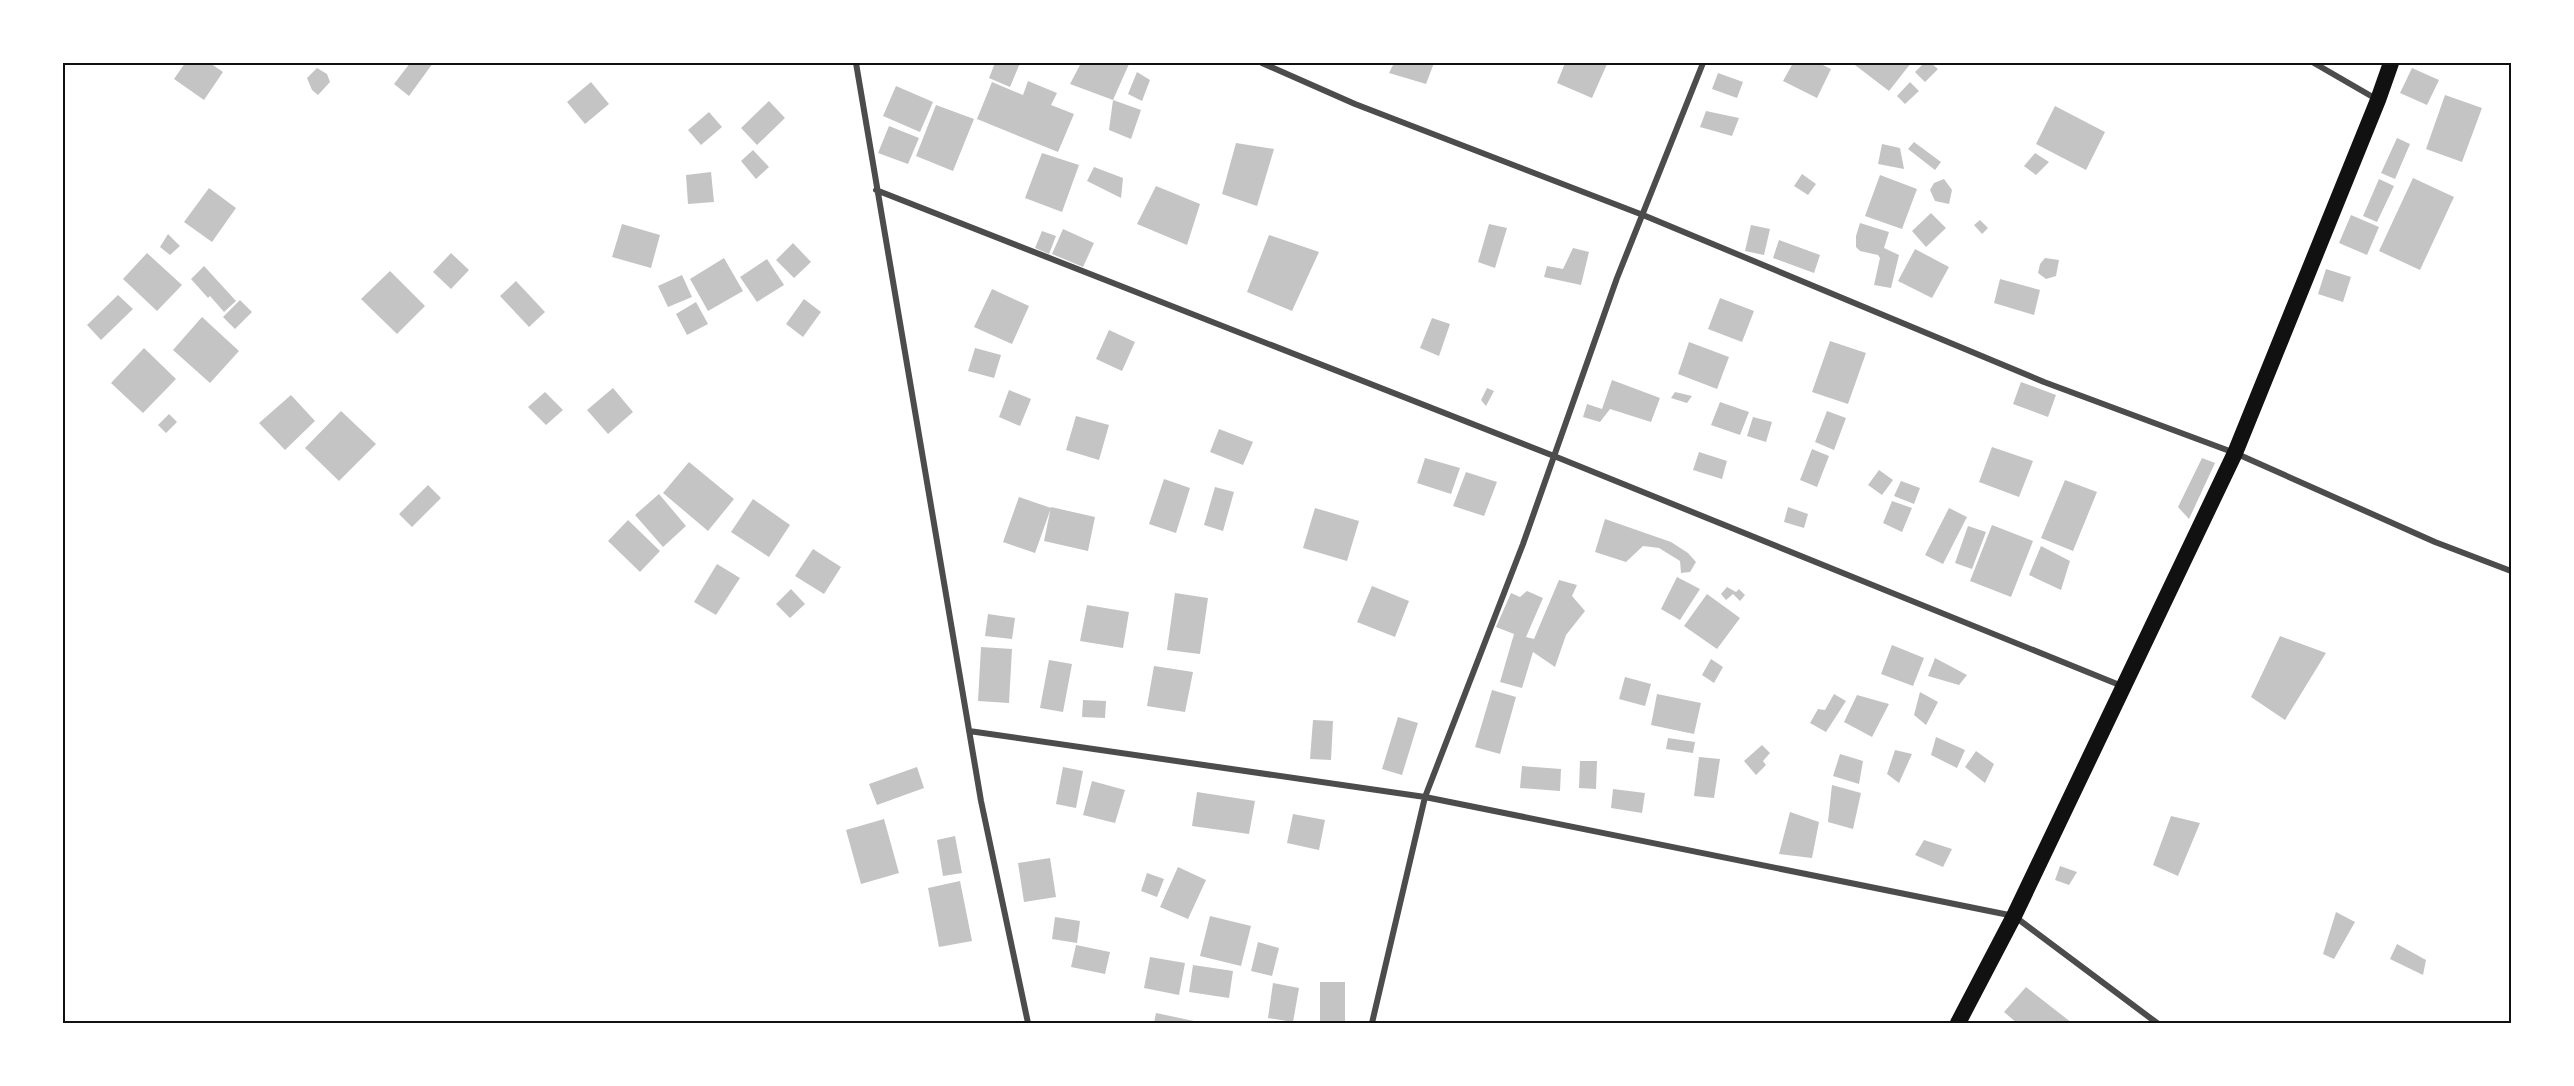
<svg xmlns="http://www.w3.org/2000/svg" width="2574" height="1086" viewBox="0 0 2574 1086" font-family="'Sofia Sans Condensed',sans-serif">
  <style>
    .building { fill: #c4c4c4 }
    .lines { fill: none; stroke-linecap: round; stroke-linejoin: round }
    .minor { stroke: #4c4c4c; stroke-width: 6 }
    .trunk { stroke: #111; stroke-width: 16 }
    .neatline { fill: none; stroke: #111; stroke-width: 2 }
  </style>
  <rect width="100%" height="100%" fill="#fff"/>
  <path class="building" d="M 185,63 L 210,63 L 223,72 L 204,100 L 174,79 Z
    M 410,63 L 433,63 L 409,96 L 394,84 Z
    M 995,63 L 1020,63 L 1010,87 L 989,78 Z
    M 1081,63 L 1129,64 L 1113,100 L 1070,84 Z
    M 1394,63 L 1434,63 L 1426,84 L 1389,73 Z
    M 1565,63 L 1607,64 L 1592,98 L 1557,83 Z
    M 1793,63 L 1819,63 L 1831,69 L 1817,98 L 1783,81 Z
    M 1856,63 L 1911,63 L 1889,91 L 1855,65 Z
    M 1924,63 L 1931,63 L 1938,69 L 1925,82 L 1915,72 Z
    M 317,68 L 327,74 L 330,82 L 318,95 L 312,90 L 307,78 Z
    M 2412,68 L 2439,80 L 2427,105 L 2400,93 Z
    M 1137,72 L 1150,80 L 1142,101 L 1128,94 Z
    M 1718,73 L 1743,82 L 1737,98 L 1712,89 Z
    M 1028,81 L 1057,93 L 1051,105 L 1074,114 L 1058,152 L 977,119 L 992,82 L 1023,95 Z
    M 591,82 L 609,104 L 585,124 L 567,102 Z
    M 1910,82 L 1919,91 L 1905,104 L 1897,96 Z
    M 896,86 L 933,102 L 920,132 L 883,116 Z
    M 2445,95 L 2482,108 L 2462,162 L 2426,149 Z
    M 1113,100 L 1141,110 L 1131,139 L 1109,130 Z
    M 769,101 L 785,118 L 757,145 L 741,128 Z
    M 936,105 L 974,119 L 953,171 L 916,156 Z
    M 2055,106 L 2105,132 L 2086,170 L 2036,144 Z
    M 1706,111 L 1739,118 L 1732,136 L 1700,127 Z
    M 709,112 L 722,127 L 701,145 L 688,130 Z
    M 889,126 L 919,138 L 908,164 L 878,153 Z
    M 2397,138 L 2410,144 L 2395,179 L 2381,173 Z
    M 1914,142 L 1941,162 L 1935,170 L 1908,149 Z
    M 1236,143 L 1274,149 L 1257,206 L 1222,194 Z
    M 1882,144 L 1900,148 L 1904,169 L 1878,164 Z
    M 753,150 L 769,167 L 756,179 L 741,161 Z
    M 1042,153 L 1079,165 L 1062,212 L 1025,198 Z
    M 2035,153 L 2049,162 L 2036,175 L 2024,166 Z
    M 1094,167 L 1123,178 L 1121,198 L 1087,181 Z
    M 711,172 L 714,202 L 688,204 L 686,175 Z
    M 1802,174 L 1816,184 L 1808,195 L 1794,186 Z
    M 1880,175 L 1917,189 L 1902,229 L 1865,216 Z
    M 2413,178 L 2454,197 L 2420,270 L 2379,251 Z
    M 1944,179 L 1952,190 L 1949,204 L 1935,201 L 1930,190 L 1934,183 Z
    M 2379,179 L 2394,186 L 2377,222 L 2363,216 Z
    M 1156,186 L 1200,204 L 1187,245 L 1137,224 Z
    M 209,188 L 236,208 L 212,242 L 184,222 Z
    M 1931,213 L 1946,228 L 1926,247 L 1912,231 Z
    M 2351,215 L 2379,227 L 2367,255 L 2339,243 Z
    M 1980,220 L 1988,228 L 1982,234 L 1974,225 Z
    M 1860,223 L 1889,232 L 1884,248 L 1899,255 L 1891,288 L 1874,285 L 1880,258 L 1878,255 L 1860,251 L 1856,247 L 1856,236 Z
    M 622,224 L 660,235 L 651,268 L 612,257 Z
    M 1489,224 L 1507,228 L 1495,268 L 1478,262 Z
    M 1751,225 L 1770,229 L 1764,255 L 1745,251 Z
    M 1063,229 L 1094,243 L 1083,267 L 1052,254 Z
    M 1042,231 L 1056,236 L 1049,254 L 1035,248 Z
    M 168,234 L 180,246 L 170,255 L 160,247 Z
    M 1269,235 L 1319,252 L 1292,311 L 1247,292 Z
    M 1779,240 L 1820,255 L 1814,273 L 1773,258 Z
    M 793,243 L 811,262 L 794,278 L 776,260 Z
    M 1573,248 L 1589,252 L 1581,285 L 1544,277 L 1547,266 L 1563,269 Z
    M 1915,249 L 1949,267 L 1932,298 L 1898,281 Z
    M 147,253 L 182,285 L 157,311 L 123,279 Z
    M 451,253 L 469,270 L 451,289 L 433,272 Z
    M 724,258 L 743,291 L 708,311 L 690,279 Z
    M 2045,258 L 2059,260 L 2056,276 L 2046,279 L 2038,273 L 2040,264 Z
    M 767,259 L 784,285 L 757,302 L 740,277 Z
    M 204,266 L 236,301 L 224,312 L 210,296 L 208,298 L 191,279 Z
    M 2326,269 L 2351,277 L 2343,302 L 2318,294 Z
    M 390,271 L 425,306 L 397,334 L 361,299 Z
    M 682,275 L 692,297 L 668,307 L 658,286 Z
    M 2000,279 L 2040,290 L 2034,315 L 1994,303 Z
    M 516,281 L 545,312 L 529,327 L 500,296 Z
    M 992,289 L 1029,306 L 1012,344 L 974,327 Z
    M 118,295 L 133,309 L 101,340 L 87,325 Z
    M 1720,298 L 1754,311 L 1742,342 L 1708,329 Z
    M 804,299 L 821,312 L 803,337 L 786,324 Z
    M 240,300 L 252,312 L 235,329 L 223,317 Z
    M 696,302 L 708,324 L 687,335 L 676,314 Z
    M 202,317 L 239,351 L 210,383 L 173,350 Z
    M 1432,318 L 1450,324 L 1439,356 L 1420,348 Z
    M 1109,330 L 1135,342 L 1122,371 L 1096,359 Z
    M 1830,341 L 1866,353 L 1848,404 L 1812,392 Z
    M 1689,342 L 1729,357 L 1717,389 L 1678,374 Z
    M 144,348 L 176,379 L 143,413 L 111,383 Z
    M 975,348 L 1001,355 L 994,378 L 968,371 Z
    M 1612,380 L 1660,398 L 1651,422 L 1610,409 L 1600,422 L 1583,417 L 1587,404 L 1602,409 Z
    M 2021,382 L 2056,395 L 2048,417 L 2013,404 Z
    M 613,388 L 633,412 L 608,434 L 587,410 Z
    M 1487,388 L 1494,391 L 1486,406 L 1481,400 Z
    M 1009,390 L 1031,399 L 1020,426 L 999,417 Z
    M 545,392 L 563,410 L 546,425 L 528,407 Z
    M 1675,392 L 1692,396 L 1687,403 L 1671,398 Z
    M 291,395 L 315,421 L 285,450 L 259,423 Z
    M 1720,402 L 1749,412 L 1740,435 L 1711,425 Z
    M 341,411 L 376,444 L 339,481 L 305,448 Z
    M 1827,411 L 1846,418 L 1834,450 L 1815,442 Z
    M 169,414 L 177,422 L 166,433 L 158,425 Z
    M 1076,416 L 1109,425 L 1099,460 L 1066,450 Z
    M 1753,417 L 1772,422 L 1766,442 L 1747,436 Z
    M 1219,429 L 1253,442 L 1243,465 L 1210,452 Z
    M 1992,447 L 2033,461 L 2019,497 L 1979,482 Z
    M 1812,449 L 1829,456 L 1817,487 L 1800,480 Z
    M 1699,452 L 1727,461 L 1722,479 L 1693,470 Z
    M 1425,458 L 1460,468 L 1451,494 L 1417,483 Z
    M 2202,458 L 2215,463 L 2189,519 L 2178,507 Z
    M 689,462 L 734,499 L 708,531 L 663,493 Z
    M 1879,470 L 1893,480 L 1882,495 L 1868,485 Z
    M 1466,472 L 1497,482 L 1484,516 L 1453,506 Z
    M 1164,479 L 1190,488 L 1176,533 L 1149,524 Z
    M 2065,480 L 2097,492 L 2073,551 L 2041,538 Z
    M 1901,481 L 1920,488 L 1914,504 L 1894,496 Z
    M 428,485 L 441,498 L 412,527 L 399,514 Z
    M 1215,487 L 1234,492 L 1223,531 L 1204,525 Z
    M 659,494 L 686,526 L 663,547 L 635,515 Z
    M 1019,497 L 1051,508 L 1035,553 L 1003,542 Z
    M 753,499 L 790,525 L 769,557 L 731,532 Z
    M 1892,501 L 1912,508 L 1902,532 L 1883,523 Z
    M 1051,507 L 1095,517 L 1088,551 L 1044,541 Z
    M 1788,507 L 1808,514 L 1804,528 L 1784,522 Z
    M 1315,508 L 1359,521 L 1347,561 L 1303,548 Z
    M 1949,508 L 1967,517 L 1943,564 L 1925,555 Z
    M 1605,519 L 1671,542 L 1688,553 L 1696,562 L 1690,572 L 1681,573 L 1680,561 L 1659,548 L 1643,546 L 1626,562 L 1595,552 Z
    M 628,520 L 660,551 L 640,572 L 608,541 Z
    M 1992,525 L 2033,541 L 2011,597 L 1970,581 Z
    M 1968,526 L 1986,532 L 1972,569 L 1955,563 Z
    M 2041,546 L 2070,561 L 2061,590 L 2029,575 Z
    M 813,549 L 841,567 L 824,594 L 795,576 Z
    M 717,564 L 740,578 L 716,615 L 694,602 Z
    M 1677,577 L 1700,589 L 1680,620 L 1661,609 Z
    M 1559,580 L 1577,585 L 1572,596 L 1585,611 L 1566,635 L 1555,667 L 1533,652 L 1522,688 L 1500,682 L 1514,634 L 1496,627 L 1511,593 L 1520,597 L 1527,591 L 1543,598 L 1526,637 L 1534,639 Z
    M 1372,586 L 1409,601 L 1395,637 L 1357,622 Z
    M 1727,587 L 1736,592 L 1739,589 L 1745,595 L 1740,601 L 1733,594 L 1726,600 L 1721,594 Z
    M 791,589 L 805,604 L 790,618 L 776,604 Z
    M 1175,593 L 1208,598 L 1200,654 L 1167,650 Z
    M 1707,594 L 1740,618 L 1717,649 L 1684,626 Z
    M 1087,605 L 1129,612 L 1123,648 L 1080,641 Z
    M 988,614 L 1015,618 L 1012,639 L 985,636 Z
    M 2280,636 L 2326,653 L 2285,720 L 2251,697 Z
    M 1892,645 L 1924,658 L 1913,686 L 1881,674 Z
    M 981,647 L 1012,649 L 1009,703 L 978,701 Z
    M 1935,658 L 1967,675 L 1959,685 L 1928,676 Z
    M 1711,659 L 1723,667 L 1714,683 L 1702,675 Z
    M 1049,660 L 1072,664 L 1063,712 L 1040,708 Z
    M 1154,666 L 1193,672 L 1185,712 L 1147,706 Z
    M 1625,677 L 1651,684 L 1645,706 L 1619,699 Z
    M 1492,690 L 1516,697 L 1500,754 L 1475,747 Z
    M 1920,692 L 1938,702 L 1926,725 L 1914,715 Z
    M 1657,694 L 1701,703 L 1694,734 L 1651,725 Z
    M 1834,694 L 1846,701 L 1826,732 L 1810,723 L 1818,709 L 1825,710 Z
    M 1857,695 L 1889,704 L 1872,737 L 1844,722 Z
    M 1083,700 L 1106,701 L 1105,718 L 1082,717 Z
    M 1398,717 L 1418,723 L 1402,775 L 1382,769 Z
    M 1313,720 L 1333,721 L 1331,760 L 1310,759 Z
    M 1936,737 L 1965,750 L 1957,768 L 1931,755 Z
    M 1668,738 L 1695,742 L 1693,753 L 1666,749 Z
    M 1762,745 L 1770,753 L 1763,761 L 1766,765 L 1756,775 L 1744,761 Z
    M 1895,750 L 1912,754 L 1899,783 L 1887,774 Z
    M 1976,751 L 1994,764 L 1985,783 L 1965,767 Z
    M 1840,754 L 1863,761 L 1859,784 L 1833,776 Z
    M 1699,757 L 1720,759 L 1714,798 L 1694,796 Z
    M 1580,761 L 1597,761 L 1596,789 L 1579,788 Z
    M 1522,766 L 1561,769 L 1560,791 L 1520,788 Z
    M 917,767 L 924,788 L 877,805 L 869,784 Z
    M 1063,767 L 1083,771 L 1076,808 L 1056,804 Z
    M 1092,781 L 1125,790 L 1115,823 L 1083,815 Z
    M 1832,785 L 1861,793 L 1853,829 L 1828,822 Z
    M 1613,789 L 1645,793 L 1642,813 L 1611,808 Z
    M 1197,792 L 1255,801 L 1249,834 L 1192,826 Z
    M 1790,812 L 1819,822 L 1812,858 L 1779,854 Z
    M 1293,814 L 1325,820 L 1319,850 L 1287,843 Z
    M 2171,816 L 2200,823 L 2178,876 L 2153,865 Z
    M 884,819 L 899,873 L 861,884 L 846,830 Z
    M 955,836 L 962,873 L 943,876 L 937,840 Z
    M 1924,840 L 1952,849 L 1943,867 L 1915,855 Z
    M 1050,858 L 1056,897 L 1024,902 L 1018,863 Z
    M 2060,866 L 2077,872 L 2069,885 L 2055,880 Z
    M 1178,867 L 1206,880 L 1188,919 L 1160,907 Z
    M 1147,873 L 1164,879 L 1157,897 L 1141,891 Z
    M 960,881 L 972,941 L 939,947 L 928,888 Z
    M 2336,912 L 2355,922 L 2334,959 L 2323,954 Z
    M 1210,916 L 1251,926 L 1241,966 L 1200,956 Z
    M 1055,917 L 1080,921 L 1077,943 L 1052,939 Z
    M 1258,942 L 1279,948 L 1272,976 L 1251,971 Z
    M 2397,944 L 2426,960 L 2423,975 L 2390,959 Z
    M 1076,945 L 1110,952 L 1105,974 L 1071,967 Z
    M 1150,957 L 1185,963 L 1179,995 L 1144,988 Z
    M 1193,965 L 1233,971 L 1229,998 L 1189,992 Z
    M 1320,982 L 1345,982 L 1345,1023 L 1320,1023 Z
    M 1273,983 L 1299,988 L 1293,1022 L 1268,1018 Z
    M 2026,987 L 2072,1023 L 2017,1023 L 2004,1012 Z
    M 1156,1013 L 1194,1021 L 1193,1023 L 1154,1023 Z"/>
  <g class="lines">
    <path class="minor" d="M 856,63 L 981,801 L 1028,1023
      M 1262,63 L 1355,104 L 1643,215 L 2044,382 L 2235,453 L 2435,542 L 2511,571
      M 2314,63 L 2378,100
      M 876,190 L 1554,456 L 2122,686
      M 969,731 L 1425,797 L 2014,916 L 2157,1023
      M 1372,1023 L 1425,797 L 1523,544 L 1617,278 L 1703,63"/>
    <path class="trunk" d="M 1958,1023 L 2014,916 L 2235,453 L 2378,100 L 2391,63"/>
  </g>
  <rect width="2574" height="1086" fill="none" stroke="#ffffff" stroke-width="129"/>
  <rect x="64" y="64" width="2446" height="958" class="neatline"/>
</svg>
